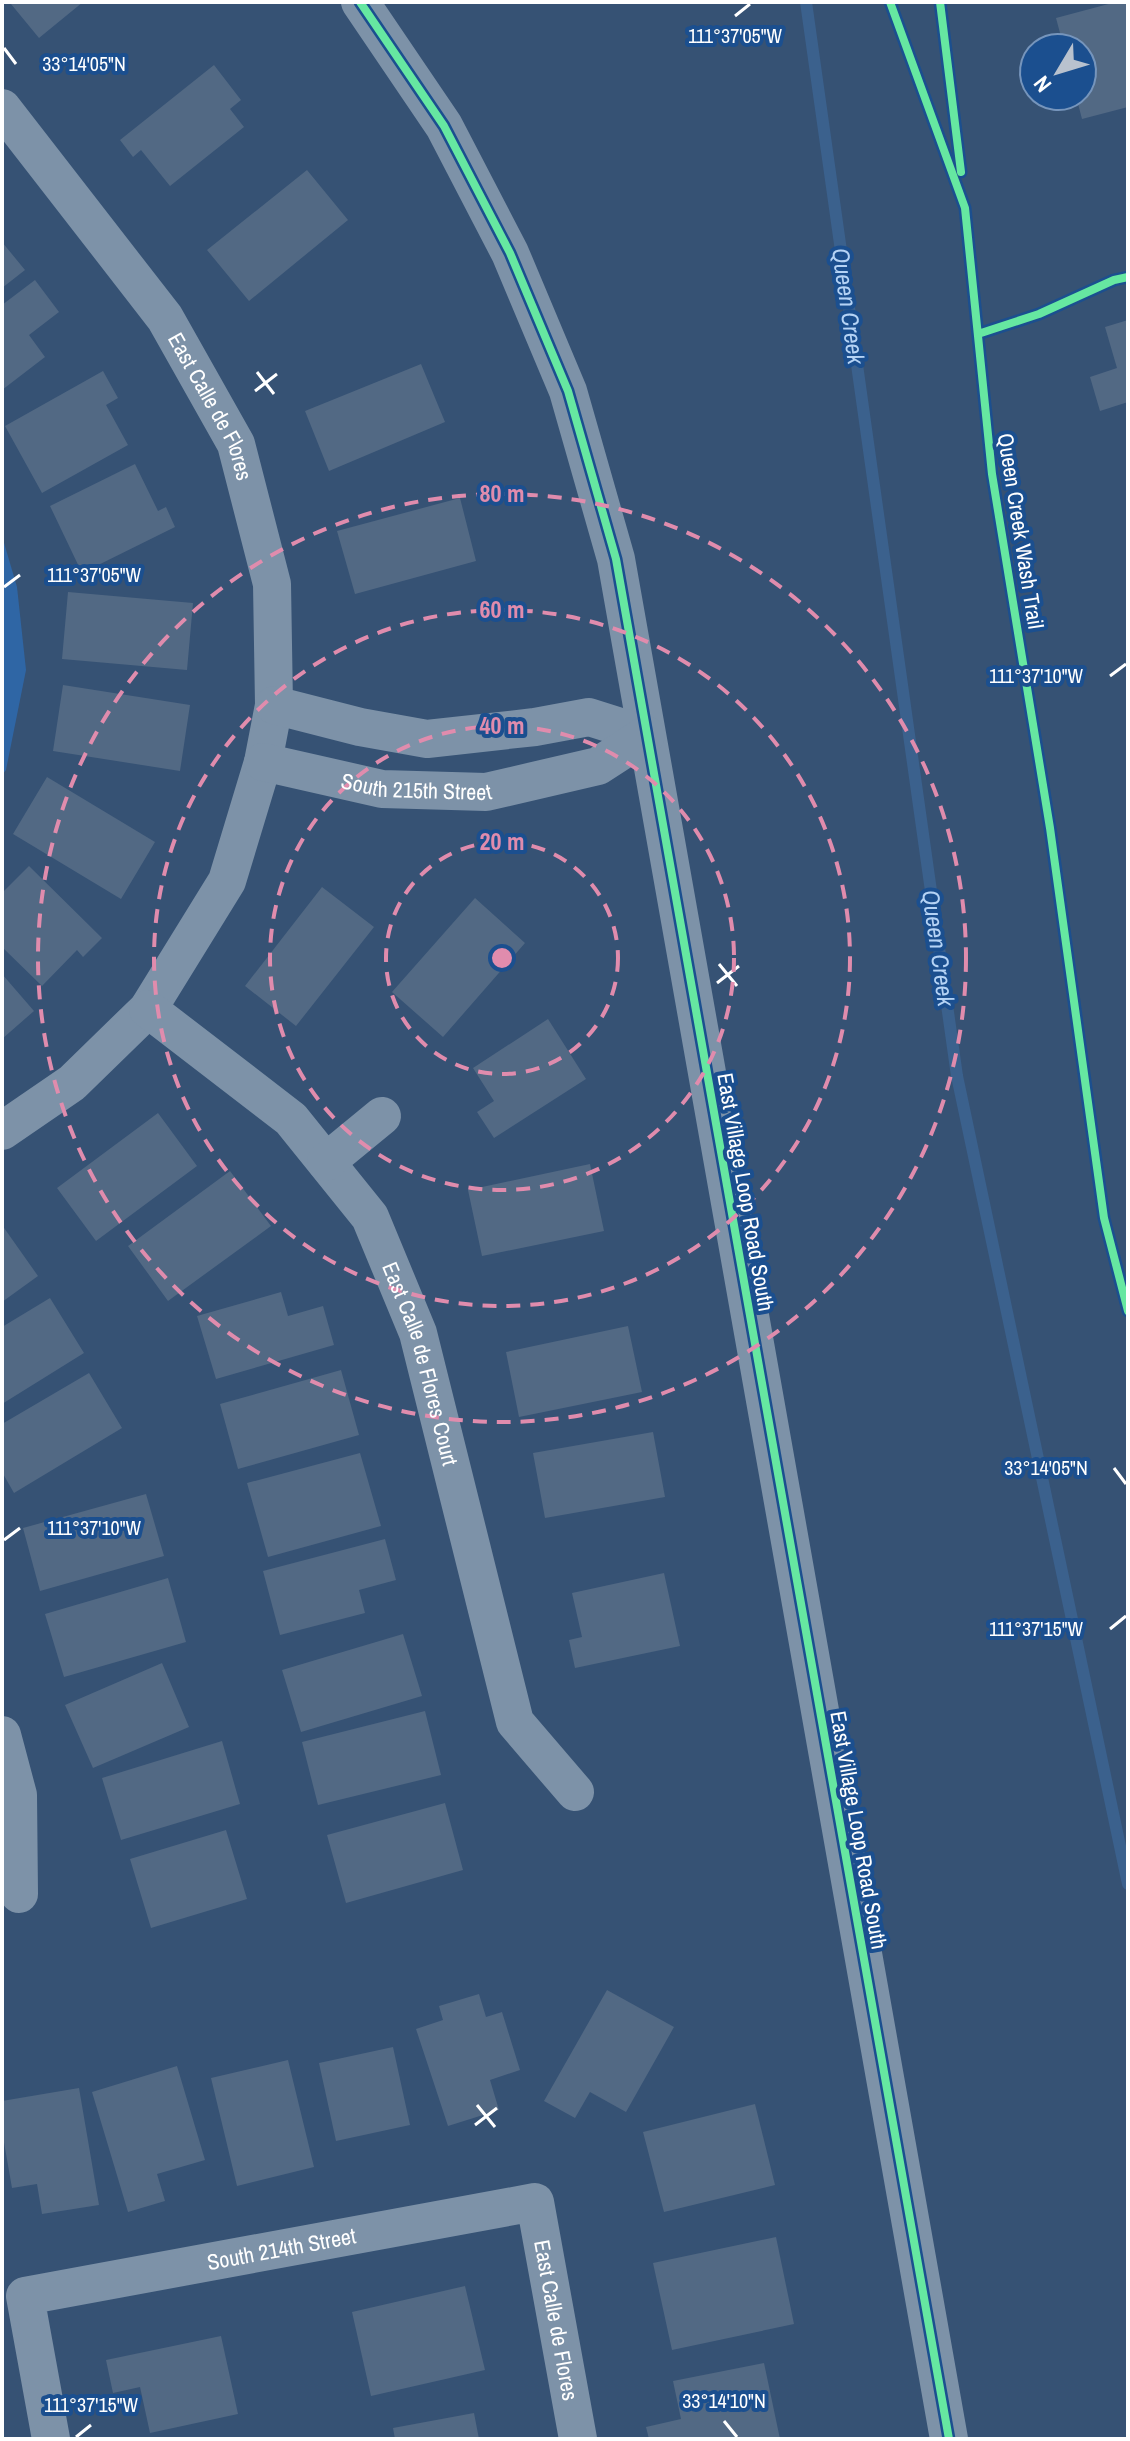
<svg xmlns="http://www.w3.org/2000/svg" width="1130" height="2441" viewBox="0 0 1130 2441" font-family="'Archivo Narrow',sans-serif">
  <style>
    .green { fill: #2f66a5 }
    .lines { fill: none; stroke-linecap: round; stroke-linejoin: round }
    .stream { stroke: #3b618d; stroke-width: 12 }
    .building { fill: #526984 }
    .minor { stroke: #7d92a8; stroke-width: 38 }
    .cycleway-casing { stroke: #1b4f8f; stroke-width: 13 }
    .cycleway { stroke: #66e7a1; stroke-width: 8 }
    .ticks { fill: none; stroke: #fff; stroke-width: 3 }
    .ring { fill: none; stroke: #e08cad; stroke-width: 4; stroke-dasharray: 14 10 }
    .labels { text-anchor: middle; dominant-baseline: central; stroke-width: 8; stroke-linejoin: round; paint-order: stroke }
    .street-label { font-size: 22px; fill: #fff; stroke: #1b4f8f }
    .water-label { font-size: 24px; font-style: italic; fill: #b5d3f5; stroke: #1b4f8f }
    .ticks-label { font-size: 20px; text-anchor: middle; fill: #fff; stroke: #1b4f8f; stroke-width: 8; stroke-linejoin: round; paint-order: stroke }
    .centre { fill: #e08cad; stroke: #1b4f8f; stroke-width: 4 }
    .ring-label { font-size: 24px; text-anchor: middle; font-weight: bold; fill: #e08cad; stroke: #1b4f8f; stroke-width: 8; stroke-linejoin: round; paint-order: stroke }
  </style>
  <rect width="100%" height="100%" fill="#365274"/>
  <path class="green" d="M 2,536 L 17,587 L 26,670 L 6,770 L 2,775 Z"/>
  <g class="lines">
    <path class="stream" d="M 806,2 L 957,1076 L 1128,1884"/>
  </g>
  <path class="building" d="M 14,2 L 83,2 L 39,38 L 11,4 Z
    M 1116,2 L 1128,2 L 1128,107 L 1082,119 L 1076,96 L 1082,96 L 1082,48 L 1064,48 L 1056,18 Z
    M 214,65 L 241,100 L 230,109 L 244,127 L 170,186 L 141,150 L 133,157 L 120,140 Z
    M 307,170 L 348,220 L 249,301 L 207,250 Z
    M 2,242 L 25,270 L 2,288 Z
    M 35,280 L 59,312 L 29,335 L 45,357 L 2,390 L 2,305 Z
    M 1128,320 L 1128,402 L 1100,411 L 1090,377 L 1117,368 L 1105,327 Z
    M 421,364 L 445,422 L 329,471 L 305,411 Z
    M 103,371 L 118,398 L 106,405 L 128,445 L 42,493 L 5,426 Z
    M 135,464 L 158,511 L 166,507 L 175,527 L 82,573 L 50,506 Z
    M 460,498 L 476,561 L 355,594 L 337,531 Z
    M 68,592 L 193,603 L 187,670 L 62,659 Z
    M 63,685 L 190,705 L 180,771 L 53,751 Z
    M 47,777 L 155,842 L 121,899 L 13,834 Z
    M 29,866 L 102,938 L 83,957 L 77,950 L 42,986 L 2,947 L 2,893 Z
    M 322,887 L 374,927 L 296,1026 L 245,986 Z
    M 475,898 L 525,943 L 443,1037 L 392,992 Z
    M 2,974 L 34,1011 L 2,1039 Z
    M 548,1019 L 586,1079 L 494,1138 L 477,1112 L 494,1101 L 473,1068 Z
    M 158,1113 L 197,1166 L 96,1241 L 57,1188 Z
    M 590,1164 L 604,1231 L 482,1256 L 468,1190 Z
    M 230,1171 L 271,1226 L 168,1301 L 128,1246 Z
    M 2,1225 L 38,1276 L 2,1302 Z
    M 281,1292 L 288,1316 L 323,1306 L 334,1345 L 216,1379 L 197,1316 Z
    M 50,1298 L 84,1353 L 2,1404 L 2,1327 Z
    M 628,1326 L 642,1392 L 519,1417 L 506,1352 Z
    M 341,1370 L 359,1435 L 238,1469 L 220,1404 Z
    M 89,1373 L 122,1428 L 14,1493 L 2,1472 L 2,1424 Z
    M 653,1432 L 665,1497 L 545,1518 L 533,1453 Z
    M 360,1453 L 381,1526 L 268,1557 L 247,1483 Z
    M 146,1494 L 164,1556 L 40,1591 L 23,1528 Z
    M 385,1539 L 396,1580 L 359,1590 L 365,1613 L 280,1635 L 263,1571 Z
    M 664,1573 L 680,1646 L 575,1668 L 569,1640 L 582,1637 L 572,1593 Z
    M 168,1578 L 186,1642 L 64,1677 L 45,1614 Z
    M 403,1634 L 422,1696 L 301,1732 L 282,1670 Z
    M 162,1663 L 189,1727 L 93,1768 L 65,1705 Z
    M 425,1711 L 441,1775 L 318,1805 L 302,1742 Z
    M 222,1741 L 240,1804 L 121,1840 L 102,1778 Z
    M 445,1803 L 463,1870 L 346,1903 L 327,1835 Z
    M 226,1830 L 247,1899 L 151,1928 L 130,1859 Z
    M 607,1990 L 674,2027 L 626,2112 L 590,2092 L 575,2118 L 544,2101 Z
    M 479,1994 L 486,2017 L 502,2012 L 520,2070 L 490,2080 L 499,2110 L 448,2126 L 416,2029 L 443,2020 L 439,2006 Z
    M 393,2047 L 410,2125 L 336,2141 L 319,2063 Z
    M 288,2060 L 314,2167 L 237,2186 L 211,2078 Z
    M 177,2066 L 205,2160 L 157,2174 L 165,2201 L 128,2212 L 92,2092 Z
    M 79,2088 L 99,2205 L 42,2214 L 37,2184 L 12,2188 L 2,2131 L 2,2101 Z
    M 755,2104 L 775,2185 L 664,2212 L 643,2132 Z
    M 776,2237 L 794,2324 L 672,2350 L 653,2263 Z
    M 465,2286 L 485,2370 L 371,2396 L 352,2312 Z
    M 221,2336 L 238,2414 L 150,2433 L 140,2387 L 113,2393 L 106,2360 Z
    M 764,2363 L 780,2439 L 649,2439 L 646,2427 L 681,2419 L 673,2381 Z
    M 474,2413 L 479,2439 L 395,2439 L 393,2428 Z"/>
  <g class="lines">
    <g class="minor">
      <path d="M 360,2 L 444,126 L 510,253 L 568,391 L 616,559 L 949,2439"/>
      <path id="s1" d="M 2,108 L 165,318 L 236,444 L 272,584 L 274,705 L 263,762 L 227,881 L 148,1009 L 72,1083 L 2,1131"/>
      <path d="M 274,705 L 360,727 L 427,739 L 535,727 L 589,717 L 646,735"/>
      <path id="s2" d="M 263,762 L 382,789 L 486,792 L 598,766 L 646,735"/>
      <path id="s3" d="M 148,1009 L 291,1119 L 370,1217 L 418,1333 L 515,1722 L 575,1792"/>
      <path d="M 326,1162 L 382,1116"/>
      <path d="M 2,1735 L 18,1795 L 19,1894"/>
      <path id="s4" d="M 51,2439 L 25,2296 L 535,2202 L 578,2439"/>
    </g>
    <g class="cycleway-casing">
      <path id="cycleway" d="M 360,2 L 444,126 L 510,253 L 568,391 L 616,559 L 949,2439
        M 890,2 L 965,208 L 992,474 L 1050,828 L 1104,1218 L 1128,1311
        M 940,2 L 961,172
        M 978,334 L 1039,314 L 1114,280 L 1128,277"/>
    </g>
    <use href="#cycleway" class="cycleway"/>
  </g>
  <path class="ticks" d="M 735,16 L 750,4M 4,48 L 16,64M 257,372 L 274,394M 255,391 L 277,374M 4,587 L 20,575M 1110,676 L 1126,664M 719,964 L 737,986M 717,983 L 739,966M 1114,1468 L 1126,1484M 4,1540 L 20,1528M 1110,1629 L 1126,1616M 477,2105 L 495,2127M 475,2125 L 497,2108M 724,2421 L 737,2437M 76,2437 L 91,2425"/>
  <g class="ring">
    <circle cx="502" cy="958" r="116"/>
    <circle cx="502" cy="958" r="232"/>
    <circle cx="502" cy="958" r="348"/>
    <circle cx="502" cy="958" r="464"/>
  </g>
  <g class="labels">
    <g class="street-label">
      <text stroke="none"><textPath href="#s1" startOffset="366">East Calle de Flores</textPath></text>
      <text transform="translate(1021 531) rotate(81)">Queen Creek Wash Trail</text>
      <text stroke="none"><textPath href="#s2" startOffset="156">South 215th Street</textPath></text>
      <text transform="translate(746 1192) rotate(80)">East Village Loop Road South</text>
      <text stroke="none"><textPath href="#s3" startOffset="462">East Calle de Flores Court</textPath></text>
      <text transform="translate(859 1830) rotate(80)">East Village Loop Road South</text>
      <text stroke="none"><textPath href="#s4" startOffset="406">South 214th Street</textPath></text>
      <text stroke="none"><textPath href="#s4" startOffset="784">East Calle de Flores</textPath></text>
    </g>
    <g class="water-label">
      <text transform="translate(849 306) rotate(82)">Queen Creek</text>
      <text transform="translate(939 948) rotate(82)">Queen Creek</text>
    </g>
  </g>
  <g class="ticks-label">
    <text x="735" y="43">111°37'05"W</text>
    <text x="84" y="71">33°14'05"N</text>
    <text x="94" y="582">111°37'05"W</text>
    <text x="1036" y="683">111°37'10"W</text>
    <text x="1046" y="1475">33°14'05"N</text>
    <text x="94" y="1535">111°37'10"W</text>
    <text x="1036" y="1636">111°37'15"W</text>
    <text x="724" y="2408">33°14'10"N</text>
    <text x="91" y="2412">111°37'15"W</text>
  </g>
  <circle cx="502" cy="958" r="12" class="centre"/>
  <g class="ring-label">
    <text x="502" y="502">80 m</text>
    <text x="502" y="618">60 m</text>
    <text x="502" y="734">40 m</text>
    <text x="502" y="850">20 m</text>
  </g>
  <rect width="1130" height="2441" fill="none" stroke="#ffffff" stroke-width="8"/>
  <g transform="translate(1058 72) rotate(232)"><circle r="38" fill="#1b4f8f" stroke="#7695bc" stroke-width="2"/>
  <path d="M0-6L14 30L0 20L-14 30Z" fill="#b9c2ce"/>
  <text y="-12" font-size="22" font-weight="bold" text-anchor="middle" fill="#ffffff">N</text>
  </g>
</svg>
